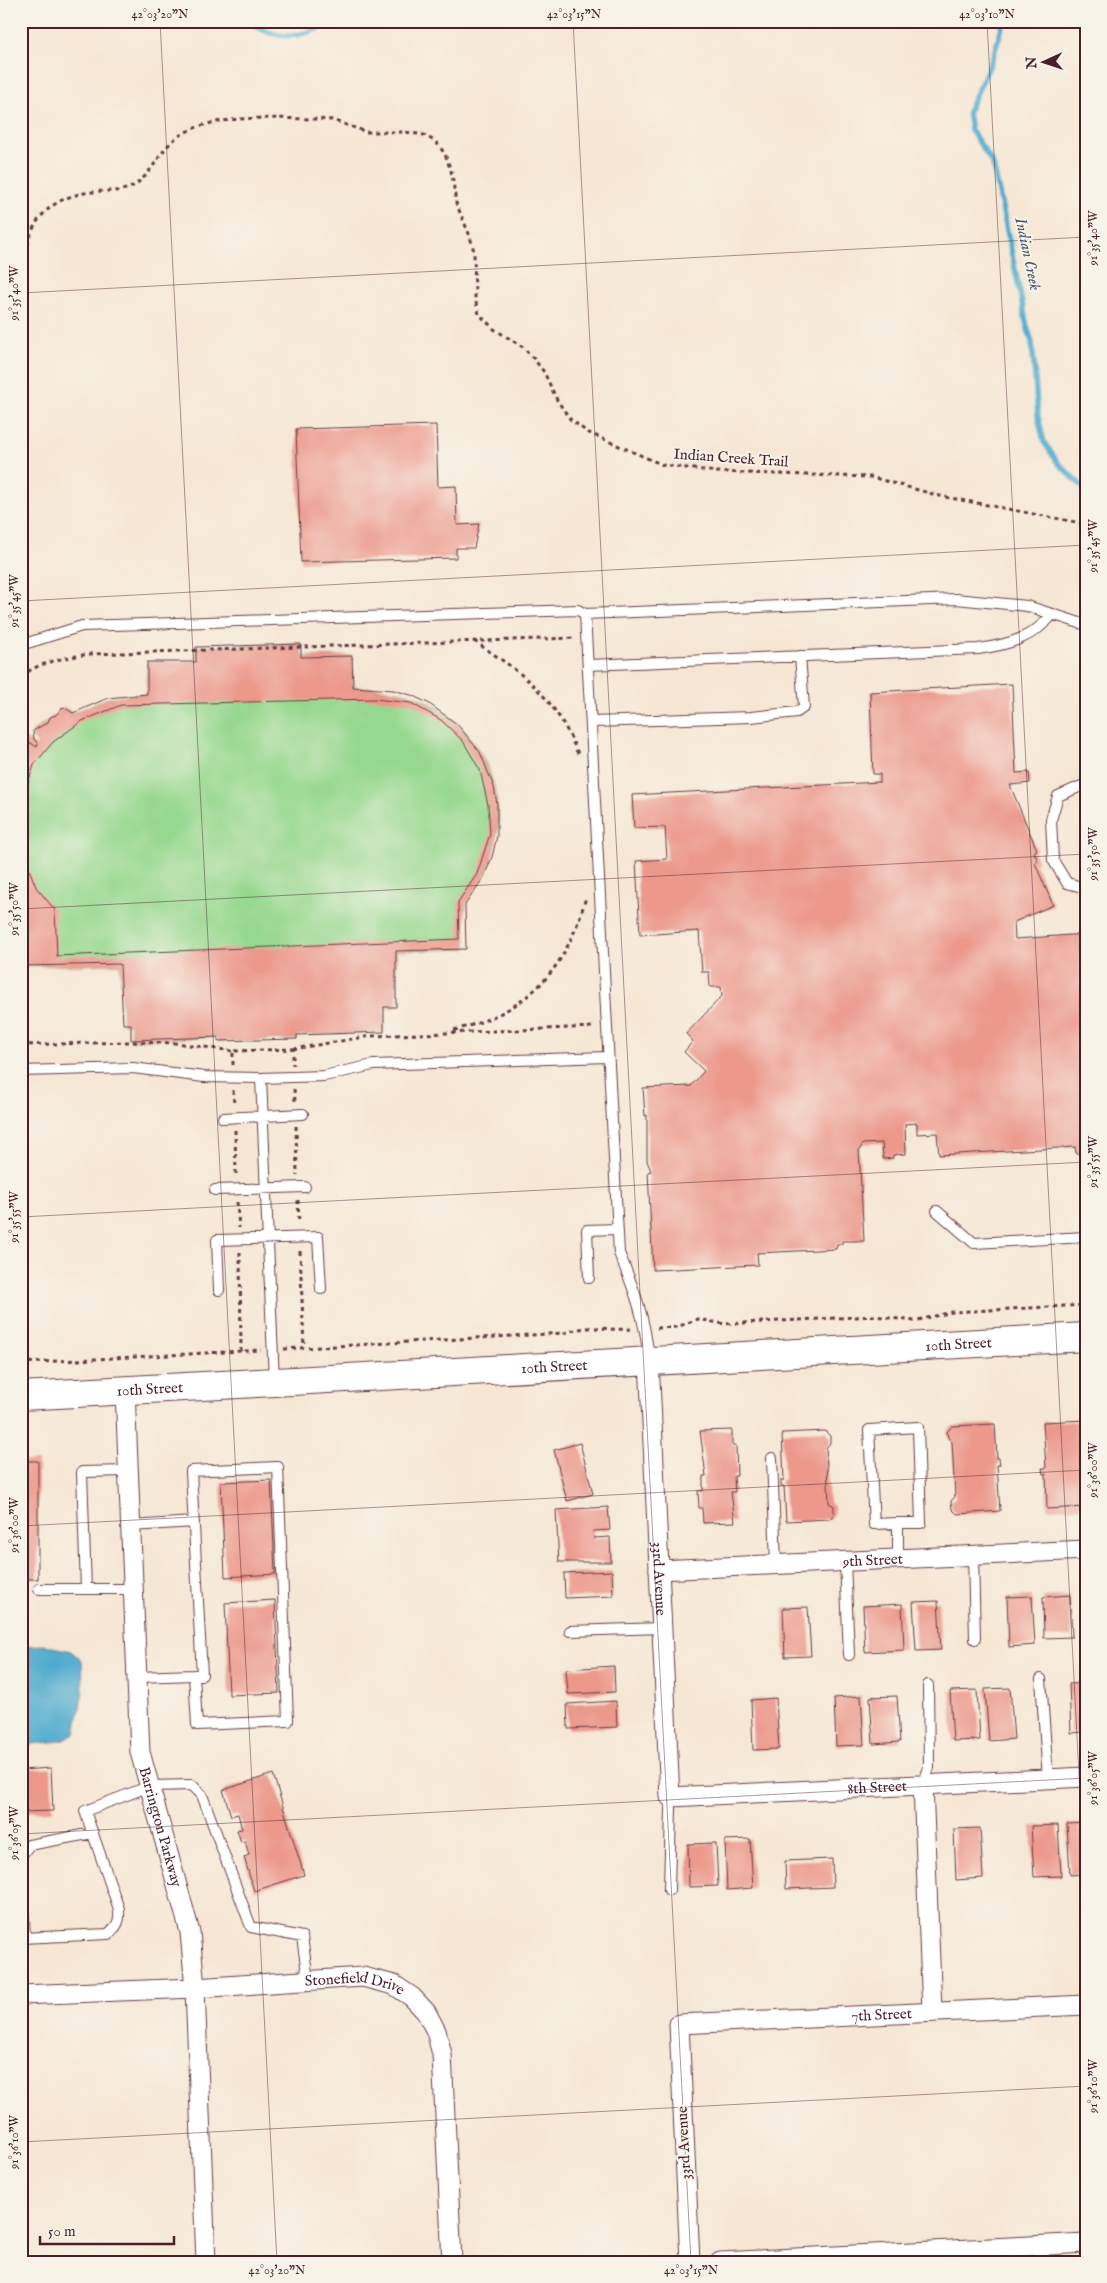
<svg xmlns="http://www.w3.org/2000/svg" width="1107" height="2283" viewBox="0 0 1107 2283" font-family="'IM FELL English',serif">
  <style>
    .green { fill: #97d88f; stroke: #707c5d }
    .water { fill: #4fabce; stroke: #4c657c }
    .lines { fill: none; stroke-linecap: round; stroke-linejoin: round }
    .stream { stroke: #4fabce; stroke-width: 5.5 }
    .building { fill: #ec988b }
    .lane-casing { stroke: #643d44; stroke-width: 12 }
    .street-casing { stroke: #643d44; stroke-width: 21 }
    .secondary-casing { stroke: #643d44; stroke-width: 30 }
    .path { stroke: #643d44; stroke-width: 3; stroke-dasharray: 4 4; stroke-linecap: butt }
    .lane { stroke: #fff; stroke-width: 10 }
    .street { stroke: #fff; stroke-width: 19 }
    .secondary { stroke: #fff; stroke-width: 28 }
    .ticks { fill: none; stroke: #4a1f2b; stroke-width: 1; stroke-opacity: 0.45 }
    .labels { text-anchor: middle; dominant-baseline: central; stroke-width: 4; stroke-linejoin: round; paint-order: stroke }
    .street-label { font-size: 15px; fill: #4a1f2b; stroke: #f7f3e8 }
    .water-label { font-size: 16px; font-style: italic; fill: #4c576c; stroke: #f7f3e8 }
    .neatline { fill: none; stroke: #4a1f2b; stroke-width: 2 }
    .ticks-label { font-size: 12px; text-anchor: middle; fill: #4a1f2b }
  </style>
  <rect width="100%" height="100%" fill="#f7f3e8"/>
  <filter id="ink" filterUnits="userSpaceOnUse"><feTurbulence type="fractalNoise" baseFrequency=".02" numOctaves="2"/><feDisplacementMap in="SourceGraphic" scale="10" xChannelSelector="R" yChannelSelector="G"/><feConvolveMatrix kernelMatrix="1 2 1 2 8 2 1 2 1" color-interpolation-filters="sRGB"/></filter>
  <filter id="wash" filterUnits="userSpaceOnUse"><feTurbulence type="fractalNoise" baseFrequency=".0096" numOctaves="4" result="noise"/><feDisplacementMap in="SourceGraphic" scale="20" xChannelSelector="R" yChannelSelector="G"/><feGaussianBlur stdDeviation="1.12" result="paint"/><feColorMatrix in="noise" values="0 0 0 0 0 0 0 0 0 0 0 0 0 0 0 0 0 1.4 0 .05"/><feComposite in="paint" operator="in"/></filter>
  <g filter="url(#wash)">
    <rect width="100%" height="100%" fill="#f6e7d4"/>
    <path class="green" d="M 301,644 L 302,657 L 352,656 L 353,687 C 372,688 391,689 409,694 C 467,712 508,779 496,839 C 493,853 490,866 483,878 C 478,887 466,898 465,907 C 463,920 466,936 466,949 L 396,951 L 396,1007 L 384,1007 L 384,1032 L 297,1035 L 297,1039 L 218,1041 L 218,1037 L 131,1040 L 131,1024 L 123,1024 L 120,964 L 21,966 L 21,737 L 37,747 L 38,744 L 34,739 L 33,731 L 56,715 L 63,707 L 73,713 L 108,698 L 147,694 L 147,662 L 195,662 L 196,647 Z"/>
    <path class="water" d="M 44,1645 L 71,1651 L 82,1661 L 83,1692 L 75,1734 L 61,1741 L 21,1745 L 21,1646 Z"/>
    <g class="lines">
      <path class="stream" d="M 248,21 C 281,45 302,36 336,21
        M 1004,21 L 992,60 L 968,112 L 971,130 L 993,164 L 1027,326 L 1032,342 L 1038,416 L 1044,442 L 1058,463 L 1086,490"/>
    </g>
    <g id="blocks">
      <path class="building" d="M 436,425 L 438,487 L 456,486 L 457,525 L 479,524 L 474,548 L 456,548 L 456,558 L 301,562 L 296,429 Z
        M 301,644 L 301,657 L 352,656 L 353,687 L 393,690 L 411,695 L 428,703 L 457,724 L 480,752 L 494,787 L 497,804 L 497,836 L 492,857 L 484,877 L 465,905 L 466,949 L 396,951 L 396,1007 L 384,1007 L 384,1032 L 297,1035 L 297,1039 L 218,1041 L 218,1037 L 131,1040 L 131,1024 L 123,1024 L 120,964 L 21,966 L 21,842 L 27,864 L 36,887 L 55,910 L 57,956 L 459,939 L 458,902 L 477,874 L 490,834 L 488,805 L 480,770 L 463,741 L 441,720 L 411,703 L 374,699 L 121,705 L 82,721 L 53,742 L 34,765 L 24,796 L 21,814 L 21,737 L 37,747 L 38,744 L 34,739 L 33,731 L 48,722 L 50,717 L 56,715 L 63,707 L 73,713 L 108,698 L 147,694 L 147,662 L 196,662 L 196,647 Z
        M 1012,684 L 1016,773 L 1029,772 L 1030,783 L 1010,785 L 1037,850 L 1034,852 L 1038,861 L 1035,863 L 1053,905 L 1014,922 L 1015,939 L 1086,934 L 1086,1153 L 1076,1153 L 1075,1147 L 939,1155 L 937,1133 L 917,1134 L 917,1123 L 905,1124 L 906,1154 L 893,1155 L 893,1158 L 883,1159 L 882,1143 L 863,1144 L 859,1150 L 864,1241 L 842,1241 L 842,1244 L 837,1244 L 836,1249 L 757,1253 L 758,1265 L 653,1270 L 648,1172 L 651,1171 L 647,1161 L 647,1115 L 645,1116 L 643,1088 L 691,1086 L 704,1071 L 684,1052 L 693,1041 L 686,1034 L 722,996 L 721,987 L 710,987 L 709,972 L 702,972 L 699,931 L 640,935 L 636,861 L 667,859 L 665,827 L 634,828 L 632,795 L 880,782 L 880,774 L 873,774 L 870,692 Z
        M 1086,1420 L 1086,1507 L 1047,1509 L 1046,1474 L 1043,1474 L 1042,1468 L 1046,1468 L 1043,1422 Z
        M 995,1424 L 997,1458 L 999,1458 L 1000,1465 L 997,1465 L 1000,1511 L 957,1514 L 952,1509 L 951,1501 L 955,1497 L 952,1442 L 948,1438 L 947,1432 L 952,1426 Z
        M 732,1430 L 732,1445 L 736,1445 L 737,1476 L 734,1476 L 735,1492 L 731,1492 L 735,1522 L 703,1523 L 702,1508 L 699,1508 L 698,1491 L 703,1491 L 703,1476 L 706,1476 L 700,1431 Z
        M 825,1431 L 830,1436 L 830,1443 L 826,1448 L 829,1503 L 834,1506 L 834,1514 L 830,1519 L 786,1521 L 784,1486 L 781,1486 L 781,1480 L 784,1480 L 782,1433 Z
        M 580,1443 L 593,1494 L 567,1501 L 554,1450 Z
        M 21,1461 L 38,1461 L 38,1579 L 21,1579 Z
        M 271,1480 L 275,1574 L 225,1577 L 221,1482 Z
        M 608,1507 L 610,1530 L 593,1531 L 594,1538 L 610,1537 L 611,1562 L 559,1562 L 556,1510 Z
        M 612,1571 L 613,1596 L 565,1598 L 564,1573 Z
        M 1070,1595 L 1072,1637 L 1044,1638 L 1043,1597 Z
        M 1032,1596 L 1035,1645 L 1009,1647 L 1007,1597 Z
        M 275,1600 L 279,1693 L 229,1695 L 225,1603 Z
        M 938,1601 L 941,1650 L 916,1651 L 913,1602 Z
        M 902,1604 L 904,1650 L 865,1652 L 863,1606 Z
        M 808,1607 L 811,1656 L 785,1657 L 783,1608 Z
        M 614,1666 L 615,1692 L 568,1694 L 566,1669 Z
        M 1086,1683 L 1086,1732 L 1071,1733 L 1069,1684 Z
        M 1010,1688 L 1014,1739 L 989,1741 L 985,1689 Z
        M 977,1690 L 980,1740 L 953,1741 L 950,1691 Z
        M 861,1696 L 864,1745 L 836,1746 L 834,1698 Z
        M 897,1696 L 900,1742 L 873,1744 L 870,1697 Z
        M 776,1698 L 779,1749 L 753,1750 L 751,1700 Z
        M 616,1701 L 617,1727 L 568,1729 L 567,1704 Z
        M 51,1768 L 53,1811 L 21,1812 L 21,1770 Z
        M 273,1774 L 304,1875 L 254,1891 L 244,1857 L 249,1855 L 245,1841 L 241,1842 L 237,1830 L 242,1829 L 238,1814 L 231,1816 L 223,1790 Z
        M 1086,1823 L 1086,1874 L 1070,1875 L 1067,1824 Z
        M 1058,1825 L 1061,1876 L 1034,1877 L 1031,1826 Z
        M 980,1828 L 983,1878 L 956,1880 L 954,1829 Z
        M 750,1839 L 753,1888 L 727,1890 L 725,1840 Z
        M 716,1843 L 718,1886 L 689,1887 L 688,1844 Z
        M 832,1859 L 833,1887 L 786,1889 L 785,1861 Z"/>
    </g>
  </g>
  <g filter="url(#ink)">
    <use href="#blocks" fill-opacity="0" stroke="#643d44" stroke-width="1"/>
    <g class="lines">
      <g class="lane-casing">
        <path id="lane" d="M 21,645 L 82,626 L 578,610 L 585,614
          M 588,665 L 978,649 C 1008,645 1033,638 1053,614
          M 591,722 L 751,717 L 797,712 L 804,707 L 800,656
          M 1086,784 L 1058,796 L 1051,820 L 1053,860 L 1067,883 L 1086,888
          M 21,1071 L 133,1068 L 204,1077 L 261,1078 L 324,1076 L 373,1065 L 608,1057
          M 261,1078 L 274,1381
          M 223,1118 L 303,1114
          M 215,1190 L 305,1187
          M 937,1211 L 974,1243 L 1086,1237
          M 589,1278 L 587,1230 L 617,1229
          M 219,1290 L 217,1240 L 318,1237 L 321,1289
          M 649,1360 C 645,1318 635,1291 619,1253 L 585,614 L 956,599 L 1027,606 L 1086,625
          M 772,1458 L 776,1564
          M 898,1523 L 921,1523 L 918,1427 L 869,1430 L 874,1524 L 898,1523 L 898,1558
          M 131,1526 L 194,1522
          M 973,1555 L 975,1639
          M 845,1561 L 849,1655
          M 39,1589 L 134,1589
          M 86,1589 L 82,1472 L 128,1471
          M 570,1631 L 662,1628
          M 137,1677 L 194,1675 L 202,1675 L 191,1471 L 278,1467 L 288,1721 L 197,1725 L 194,1675
          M 1041,1679 L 1048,1779
          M 923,1785 L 929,1767 L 928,1685
          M 21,1856 L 29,1845 L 93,1833
          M 21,1859 L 25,1938
          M 669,1890 L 671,1809 L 670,1797
          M 21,1938 L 108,1934 C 118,1926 120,1921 119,1909 L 85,1811 L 150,1786 L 192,1785 L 202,1795 L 251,1927 L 302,1937 L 308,1980"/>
      </g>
      <g class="street-casing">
        <g id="street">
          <path id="s1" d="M 649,1360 L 670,1797 L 1086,1777"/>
          <path id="s2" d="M 125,1390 L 140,1752 L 190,1932 L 195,1988 L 206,2262"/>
          <path id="s3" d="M 659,1570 L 1086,1550"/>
          <path d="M 923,1785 L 932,2012"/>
          <path id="s4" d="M 21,1995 L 195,1988 L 363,1977 L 394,1985 L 412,1997 L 426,2012 L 436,2031 L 442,2054 L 452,2262"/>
          <path id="s5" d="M 690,2262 L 679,2024 L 1086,2005"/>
          <path d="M 720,2262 L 1086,2243"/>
        </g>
      </g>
      <g class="secondary-casing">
        <g id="secondary">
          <path id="s6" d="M 21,1396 L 1086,1337"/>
        </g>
      </g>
      <path class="path" d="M 21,276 C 25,265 25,254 28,243 C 36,211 61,195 92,192 C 105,190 121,193 133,186 C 152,175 159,151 176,138 C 212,112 275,119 318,119 L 332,120 L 367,132 L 405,132 L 424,135 L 436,142 L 445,154 L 452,174 L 456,203 L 470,236 L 474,252 L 475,299 L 479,314 L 494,329 L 523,347 L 534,359 L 544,372 L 557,400 L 570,419 L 587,432 L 663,465 L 717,472 L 871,477 L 940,496 L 1086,524
        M 474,641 C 525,675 554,695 578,754
        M 21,676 C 42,661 67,657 91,654 L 573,638
        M 454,1030 C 528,1012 566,971 586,897
        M 21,1045 L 128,1042 L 175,1043 L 233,1051
        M 293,1049 L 371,1036 L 594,1027
        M 233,1065 L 233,1051 L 293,1049 L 293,1065
        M 294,1089 L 295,1101
        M 233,1090 L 234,1104
        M 296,1126 L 297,1175
        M 235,1130 L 236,1176
        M 298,1200 L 299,1224
        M 237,1202 L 239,1228
        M 300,1251 L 304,1347
        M 240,1252 L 241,1351
        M 657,1328 L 677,1327 L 698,1319 L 724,1324 L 874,1316 L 914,1321 L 952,1312 L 1086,1305
        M 284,1349 L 565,1333 C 592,1323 604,1331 631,1329
        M 21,1363 L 261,1350"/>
      <use href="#lane" class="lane"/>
      <use href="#street" class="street"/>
      <use href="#secondary" class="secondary"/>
    </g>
  </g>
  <path class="ticks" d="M 160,21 L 277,2262M 573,21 L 691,2262M 987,21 L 1086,1908M 21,293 L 1086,237M 21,601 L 1086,545M 21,909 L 1086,854M 21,1217 L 1086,1162M 21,1526 L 1086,1470M 21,1834 L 1086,1778M 21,2142 L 1086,2086"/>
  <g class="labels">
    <g class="street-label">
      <text transform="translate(731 458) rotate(4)">Indian Creek Trail</text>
      <text stroke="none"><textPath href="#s6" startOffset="939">10th Street</textPath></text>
      <text stroke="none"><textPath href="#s6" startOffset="534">10th Street</textPath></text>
      <text stroke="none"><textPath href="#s6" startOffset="129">10th Street</textPath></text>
      <text stroke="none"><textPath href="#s3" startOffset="214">9th Street</textPath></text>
      <text stroke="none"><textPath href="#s1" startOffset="219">33rd Avenue</textPath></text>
      <text stroke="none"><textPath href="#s1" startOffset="645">8th Street</textPath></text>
      <text stroke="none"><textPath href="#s2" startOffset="440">Barrington Parkway</textPath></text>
      <text stroke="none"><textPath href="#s4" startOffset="335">Stonefield Drive</textPath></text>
      <text stroke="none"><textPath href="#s5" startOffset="441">7th Street</textPath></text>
      <text transform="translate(684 2143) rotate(-93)">33rd Avenue</text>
    </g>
    <g class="water-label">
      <text transform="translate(1027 254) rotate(78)">Indian Creek</text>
    </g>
  </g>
  <rect width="1107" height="2283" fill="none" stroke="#f7f3e8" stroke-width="55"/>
  <g transform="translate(1044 62) rotate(267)" stroke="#f7f3e8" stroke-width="4" paint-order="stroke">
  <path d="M0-4L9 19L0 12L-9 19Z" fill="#4a1f2b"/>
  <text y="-8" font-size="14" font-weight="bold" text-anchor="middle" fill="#4a1f2b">N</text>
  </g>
  <path d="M40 2236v8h134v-8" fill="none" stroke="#4a1f2b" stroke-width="2.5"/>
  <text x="48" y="2236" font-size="15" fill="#4a1f2b" stroke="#f7f3e8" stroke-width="4" paint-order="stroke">50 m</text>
  <rect x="28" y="28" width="1052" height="2228" class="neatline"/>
  <g class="ticks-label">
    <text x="160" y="18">42°03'20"N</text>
    <text x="574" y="18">42°03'15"N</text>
    <text x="987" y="18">42°03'10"N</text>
    <text transform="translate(1093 238) rotate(-90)" y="4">91°35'40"W</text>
    <text transform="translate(14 293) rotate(-90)" y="4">91°35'40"W</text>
    <text transform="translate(1093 546) rotate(-90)" y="4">91°35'45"W</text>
    <text transform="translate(14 601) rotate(-90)" y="4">91°35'45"W</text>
    <text transform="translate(1093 854) rotate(-90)" y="4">91°35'50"W</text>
    <text transform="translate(14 909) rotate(-90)" y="4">91°35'50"W</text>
    <text transform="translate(1093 1162) rotate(-90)" y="4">91°35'55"W</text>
    <text transform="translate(14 1217) rotate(-90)" y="4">91°35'55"W</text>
    <text transform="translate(1093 1470) rotate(-90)" y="4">91°36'00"W</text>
    <text transform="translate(14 1525) rotate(-90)" y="4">91°36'00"W</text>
    <text transform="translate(1093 1778) rotate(-90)" y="4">91°36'05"W</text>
    <text transform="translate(14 1833) rotate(-90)" y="4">91°36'05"W</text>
    <text transform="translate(1093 2086) rotate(-90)" y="4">91°36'10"W</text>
    <text transform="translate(14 2142) rotate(-90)" y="4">91°36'10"W</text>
    <text x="277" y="2274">42°03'20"N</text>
    <text x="691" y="2274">42°03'15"N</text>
  </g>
</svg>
